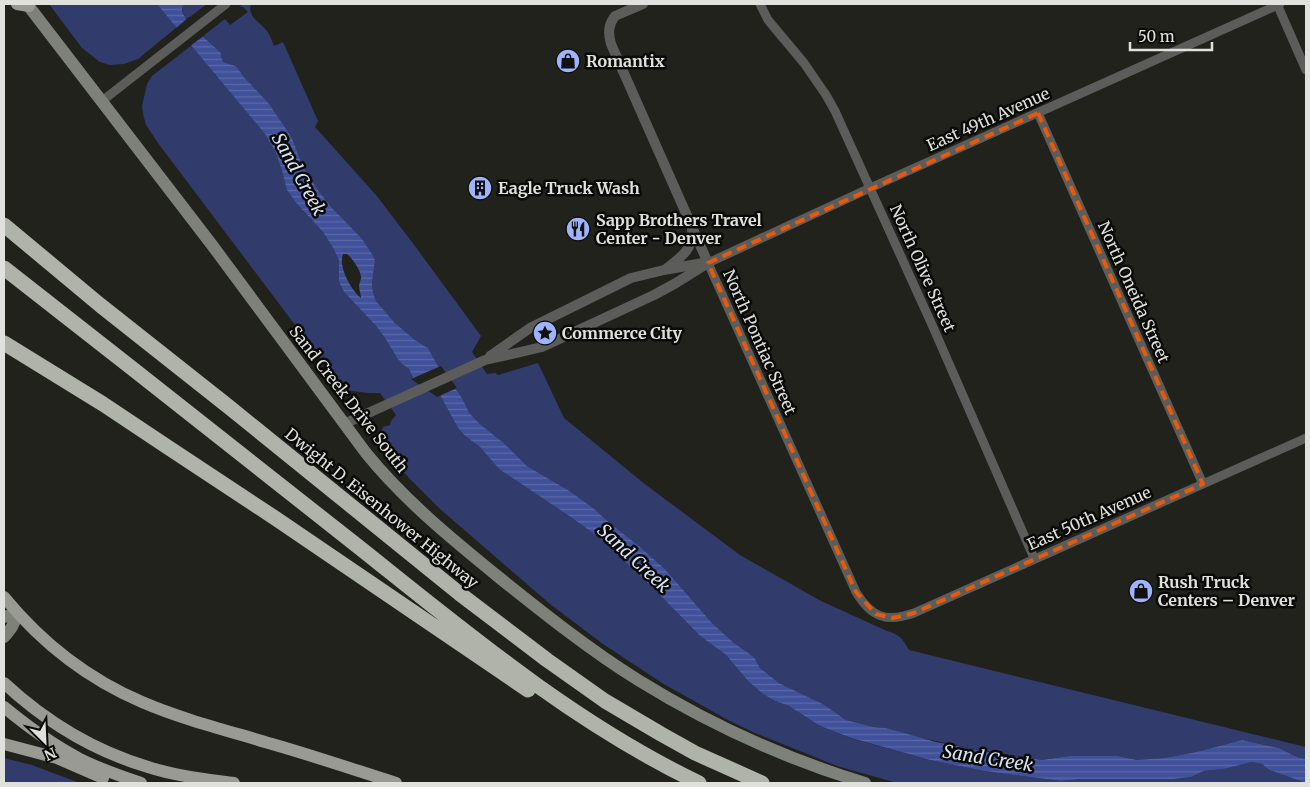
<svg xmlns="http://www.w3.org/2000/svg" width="1310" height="787" viewBox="0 0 1310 787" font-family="Merriweather,serif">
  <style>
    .grass { fill: #313c6d }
    .water { fill: url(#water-rules); fill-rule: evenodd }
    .pier { fill: #20221b }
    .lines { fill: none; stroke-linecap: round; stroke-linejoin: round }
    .minor { stroke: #5c5d5a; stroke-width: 9 }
    .tertiary { stroke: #5c5d5a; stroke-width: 10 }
    .secondary { stroke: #7e807a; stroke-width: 12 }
    .primary { stroke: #989a93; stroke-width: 12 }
    .motorway { stroke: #b0b3aa; stroke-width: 15 }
    .marked { fill: none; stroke: #e8590c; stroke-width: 4; stroke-dasharray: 10 6; stroke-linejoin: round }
    .labels { text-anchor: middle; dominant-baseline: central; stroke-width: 5; stroke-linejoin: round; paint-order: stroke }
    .poi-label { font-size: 16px; font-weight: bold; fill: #e0e1dd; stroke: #0a0b08; text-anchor: start }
    .street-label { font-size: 16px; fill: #e0e1dd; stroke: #0a0b08 }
    .water-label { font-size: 18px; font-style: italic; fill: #dbe2f7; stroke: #0a0b08 }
  </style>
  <defs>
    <pattern id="water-rules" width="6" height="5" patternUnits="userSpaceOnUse" patternTransform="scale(1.25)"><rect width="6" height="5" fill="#41509a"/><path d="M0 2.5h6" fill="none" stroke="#5c69a8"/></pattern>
  </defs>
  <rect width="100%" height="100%" fill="#20221b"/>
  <path class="grass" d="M 49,4 L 157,4 L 177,27 L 138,59 L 124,64 L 110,65 L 100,62 L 82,48 Z
    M 182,4 L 207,4 L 187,19 C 184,15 181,11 183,5 Z
    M 243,4 L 251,4 C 247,17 260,22 267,31 C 270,35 272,41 274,46 L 283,42 L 318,121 L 315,127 L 376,195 L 412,242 L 481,336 L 472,352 L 487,374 L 495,373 L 498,375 L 538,363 L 564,418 L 646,485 L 740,555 L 821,601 L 887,631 C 899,634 903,639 909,650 L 1306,747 L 1306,759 L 1297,757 L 1279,748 L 1242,740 L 1196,752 L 1164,758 L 1137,760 L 1118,756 L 1069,756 L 1042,760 L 974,749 L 908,735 L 886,728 L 874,727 L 846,720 L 823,704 L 779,683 L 760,668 L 754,657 L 734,643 L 712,623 L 665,569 L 639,546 L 612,525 L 592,507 L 568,490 L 527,466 L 505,444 L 480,424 L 468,413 L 466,406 L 438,366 L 428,348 L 415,340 L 395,323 L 376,301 L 373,292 L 372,283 L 375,261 L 318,190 L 303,167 L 292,138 L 236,66 L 223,62 L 220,57 L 221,53 L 203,36 L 225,19 L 230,25 L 248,12 L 243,7 L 240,7 Z
    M 192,45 L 265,134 L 276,153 L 298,205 L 323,232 L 333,248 L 339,260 L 339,282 L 344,292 L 376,326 L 385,338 L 397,358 L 402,364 L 409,369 L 413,378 L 440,395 L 458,428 L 465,436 L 480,447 L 486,454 L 499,469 L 572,518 L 601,539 L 659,594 L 700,636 L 726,655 L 748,681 L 763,694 L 775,701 L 789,706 L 820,726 L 850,738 L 930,760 L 984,771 L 1061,781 L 1082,779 L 1174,779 L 1191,777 L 1204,771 L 1224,769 L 1252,762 L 1262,764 L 1269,770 L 1306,783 L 897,783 L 837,766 L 755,733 L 728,720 L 662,683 L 603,644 L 550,604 L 440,509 L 409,478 L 386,451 L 381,442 L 380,434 L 383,427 L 390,425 L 391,421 L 396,415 L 380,393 L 369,393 L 344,390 L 158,143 L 146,125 L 143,114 L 142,106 L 147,84 L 152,76 Z
    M 4,758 L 32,765 L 80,783 L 4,783 Z"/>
  <path class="water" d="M 157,4 L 182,4 L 183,5 C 183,7 182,8 182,9 C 182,21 213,44 221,53 L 221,57 L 223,62 L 236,66 L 245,78 L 269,104 L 292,138 L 303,167 L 318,190 L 333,209 L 362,239 L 373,256 L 375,261 L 372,283 L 373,292 L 376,301 L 395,323 L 415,340 L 428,348 L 438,366 L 460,395 L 466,406 L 469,413 L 480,424 L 505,444 L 527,466 L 568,490 L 592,507 L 612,525 L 639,546 L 665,569 L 712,623 L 734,643 L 754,657 L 760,668 L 779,683 L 823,704 L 846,720 L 874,727 L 886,728 L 936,742 L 1004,755 L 1042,760 L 1069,756 L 1118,756 L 1137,760 L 1164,758 L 1196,752 L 1242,740 L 1279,748 L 1297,757 L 1306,759 L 1306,783 L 1269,770 L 1262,764 L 1252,762 L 1224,769 L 1204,771 L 1191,777 L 1174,779 L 1082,779 L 1061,781 L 984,771 L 930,760 L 851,738 L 820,726 L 789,706 L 775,701 L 763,694 L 748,681 L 726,655 L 700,636 L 659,594 L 601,539 L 572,518 L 499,469 L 486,454 L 480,447 L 465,436 L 458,428 L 440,395 L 413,378 L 409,369 L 402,364 L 397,358 L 385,338 L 376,326 L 344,292 L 339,282 L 339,260 L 333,248 L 323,232 L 298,205 L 287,190 L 282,170 L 276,153 L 265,134 ZM 343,254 L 347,254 C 352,258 362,272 361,278 C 361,279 359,285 359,286 C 359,290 361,294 361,298 C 351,290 338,267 343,254 Z"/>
  <path class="pier" d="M 189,17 L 205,35 L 190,46 L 175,29 Z
    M 441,366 L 457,388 L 437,397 L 411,379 Z"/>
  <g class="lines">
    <path class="minor" d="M 760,4 L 768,20 L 804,63 L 826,95 L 835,111 L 933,327 L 1034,558
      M 1277,4 L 1306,70
      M 1280,4 L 870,188 L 708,263 L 856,592 C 871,617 886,623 914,613 L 1306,438
      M 102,101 L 226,4
      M 1038,113 L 1203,484"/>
    <path class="tertiary" d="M 643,4 L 615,16 C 608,25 608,33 611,44 L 708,263
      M 666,269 C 680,258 694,249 692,229
      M 490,356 L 530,328 L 631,278 L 664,270 L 703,263
      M 344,424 L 485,360 L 542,347 L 654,295 L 676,283 L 708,263"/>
    <path class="secondary" d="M 27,4 L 212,245 L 366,453 C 405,501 453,540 501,579 C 546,615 590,650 638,680 C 709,724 786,759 865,783
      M 4,617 L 17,613 C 15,624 11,629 4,637"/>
    <path class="primary" d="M 17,4 L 29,6
      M 4,597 C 41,642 88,679 142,702 C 184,720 229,731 272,744 C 314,756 355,770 396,783
      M 4,683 C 45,721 94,751 148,767 C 176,776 205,779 234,783
      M 4,707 C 27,726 53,745 80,759 C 100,769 120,776 141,783
      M 4,744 L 57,758 L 103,778"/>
    <path class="motorway" d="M 4,225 L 100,305 L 229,407 L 460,594 L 547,660 L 605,701 L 661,734 L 695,753 L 762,783
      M 4,268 C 123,361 241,454 360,548 C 468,634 574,723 699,783
      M 4,343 L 103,404 L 166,446 L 275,518 L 528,690"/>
  </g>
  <path class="marked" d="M 1038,113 L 1203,484 L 914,613 L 893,618 L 876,614 L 856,592 L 708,263 Z"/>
  <defs>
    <g id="shop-disc" transform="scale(1.25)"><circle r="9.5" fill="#9fb3fd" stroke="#0a0b08"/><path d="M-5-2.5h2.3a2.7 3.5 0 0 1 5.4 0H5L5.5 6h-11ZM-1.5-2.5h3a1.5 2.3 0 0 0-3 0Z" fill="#111"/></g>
    <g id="building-disc" transform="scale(1.25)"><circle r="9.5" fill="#9fb3fd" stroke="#0a0b08"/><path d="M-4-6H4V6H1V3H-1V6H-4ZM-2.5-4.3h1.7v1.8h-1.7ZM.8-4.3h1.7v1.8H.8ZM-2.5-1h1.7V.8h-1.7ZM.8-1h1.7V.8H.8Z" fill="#111"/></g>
    <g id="restaurant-disc" transform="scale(1.25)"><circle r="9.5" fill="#9fb3fd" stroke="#0a0b08"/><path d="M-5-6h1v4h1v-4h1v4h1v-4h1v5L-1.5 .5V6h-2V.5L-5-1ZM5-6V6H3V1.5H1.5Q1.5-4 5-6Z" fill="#111"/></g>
    <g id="sight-disc" transform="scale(1.25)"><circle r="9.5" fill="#9fb3fd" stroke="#0a0b08"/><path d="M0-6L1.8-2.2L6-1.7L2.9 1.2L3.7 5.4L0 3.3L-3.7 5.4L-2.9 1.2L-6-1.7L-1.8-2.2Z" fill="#111"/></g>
  </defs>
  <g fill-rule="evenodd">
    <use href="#shop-disc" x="568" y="61"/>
    <use href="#building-disc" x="480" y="188"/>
    <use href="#restaurant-disc" x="578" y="229"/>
    <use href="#sight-disc" x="545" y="333"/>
    <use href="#shop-disc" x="1141" y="591"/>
  </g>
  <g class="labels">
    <g class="poi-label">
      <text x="586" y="61">Romantix</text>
      <text x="498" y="188">Eagle Truck Wash</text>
      <text x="596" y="220">Sapp Brothers Travel<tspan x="596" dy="18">Center - Denver</tspan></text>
      <text x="562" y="333">Commerce City</text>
      <text x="1158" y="582">Rush Truck<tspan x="1158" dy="18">Centers – Denver</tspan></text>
    </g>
    <g class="street-label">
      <text transform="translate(988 119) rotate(-24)">East 49th Avenue</text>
      <text transform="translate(923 268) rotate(66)">North Olive Street</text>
      <text transform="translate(1134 292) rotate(66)">North Oneida Street</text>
      <text transform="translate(760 342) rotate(66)">North Pontiac Street</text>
      <text transform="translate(349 399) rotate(52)">Sand Creek Drive South</text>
      <text transform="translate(382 508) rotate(39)">Dwight D. Eisenhower Highway</text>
      <text transform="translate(1089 518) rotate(-24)">East 50th Avenue</text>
    </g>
    <g class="water-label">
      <text transform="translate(299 174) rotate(61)">Sand Creek</text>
      <text transform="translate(634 558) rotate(43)">Sand Creek</text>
      <text transform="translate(988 758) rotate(9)">Sand Creek</text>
    </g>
  </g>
  <rect width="1310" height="787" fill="none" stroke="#e0e1dd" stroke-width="10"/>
  <g transform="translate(45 742) rotate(156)" stroke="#0a0b08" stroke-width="4" paint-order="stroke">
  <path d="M0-4L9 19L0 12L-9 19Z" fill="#e0e1dd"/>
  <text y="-8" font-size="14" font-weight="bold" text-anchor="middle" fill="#e0e1dd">N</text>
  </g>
  <path d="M1130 42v8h82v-8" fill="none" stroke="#e0e1dd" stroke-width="2.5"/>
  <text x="1138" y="42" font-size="15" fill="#e0e1dd" stroke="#0a0b08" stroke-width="4" paint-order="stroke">50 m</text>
</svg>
